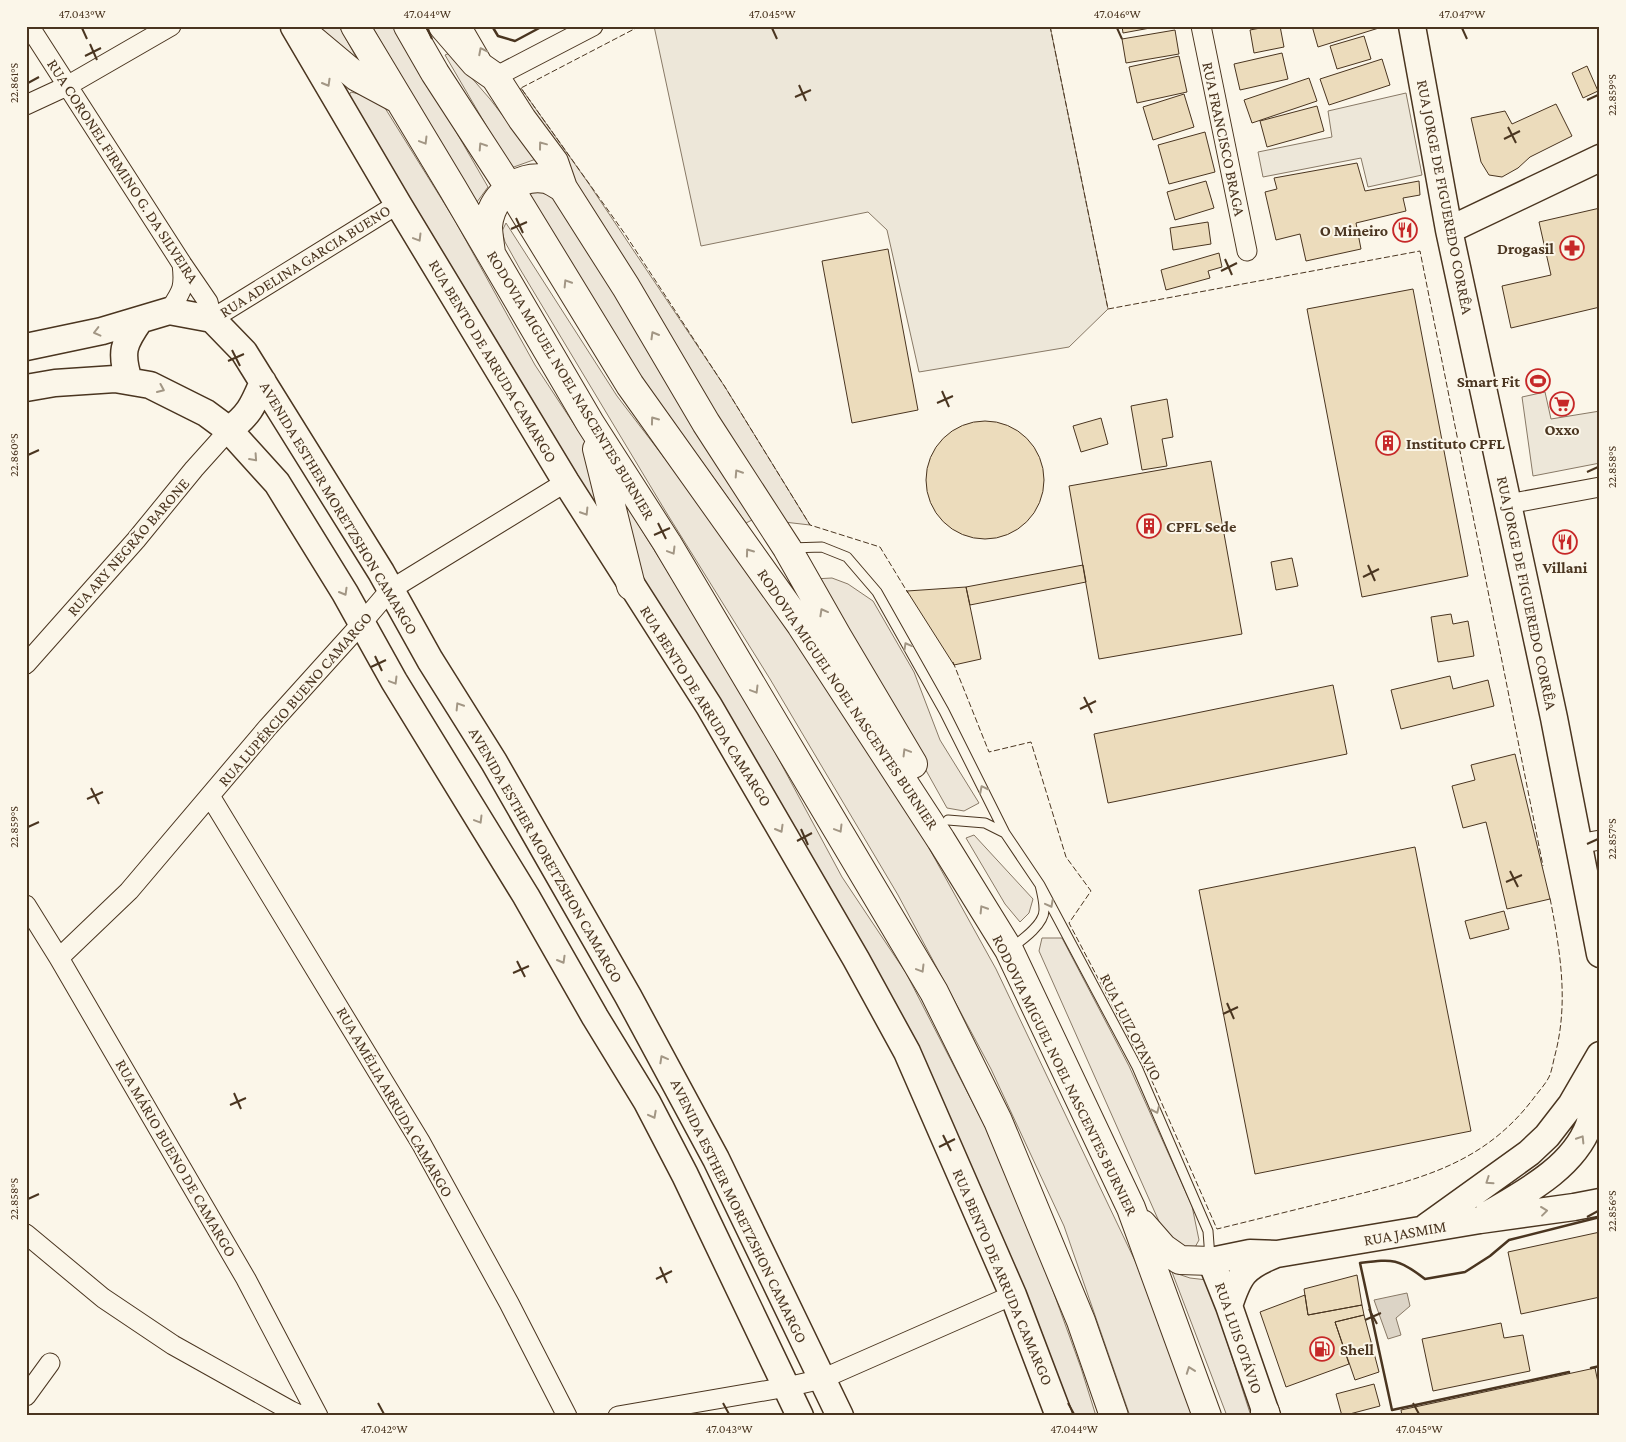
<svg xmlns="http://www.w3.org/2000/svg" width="1626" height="1442" viewBox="0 0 1626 1442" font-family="'Crimson Pro',serif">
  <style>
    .green { fill: #ede6d9; stroke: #887966 }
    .parking { fill: #ede7d9; stroke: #887966 }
    .water { fill: #dcd4c6; stroke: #887966 }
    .building { fill: #ecdcbc; stroke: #4a3520 }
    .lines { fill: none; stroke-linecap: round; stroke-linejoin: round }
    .lane-casing { stroke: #4a3520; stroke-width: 11 }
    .street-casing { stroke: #4a3520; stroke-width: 21 }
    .secondary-casing { stroke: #4a3520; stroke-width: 29 }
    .highway-casing { stroke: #4a3520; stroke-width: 30 }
    .lane { stroke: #fbf6e9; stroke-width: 9 }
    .street { stroke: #fbf6e9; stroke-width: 19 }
    .secondary { stroke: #fbf6e9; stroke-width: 26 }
    .highway { stroke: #fbf6e9; stroke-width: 28 }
    .fence { stroke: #4a3520; stroke-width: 1; stroke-dasharray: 6 2.5; stroke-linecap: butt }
    .wall { stroke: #4a3520; stroke-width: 2.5 }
    .oneway { stroke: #a29684 }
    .ticks { fill: none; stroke: #4a3520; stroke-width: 2 }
    .labels { text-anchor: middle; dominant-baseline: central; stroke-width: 4; stroke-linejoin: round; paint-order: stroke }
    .street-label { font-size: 16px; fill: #4a3520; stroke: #fbf6e9 }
    .poi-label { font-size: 16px; font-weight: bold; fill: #4a3520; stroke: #fbf6e9; text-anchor: end }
    .neatline { fill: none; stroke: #4a3520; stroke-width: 2 }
    .ticks-label { font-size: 12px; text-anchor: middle; fill: #4a3520 }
  </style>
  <rect width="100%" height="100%" fill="#fbf6e9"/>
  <path class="green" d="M 315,26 L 339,26 L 356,57 L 349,60 Z
    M 372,26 L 395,26 L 488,187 L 477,202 L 408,89 Z
    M 450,53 L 490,99 L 536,159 L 511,168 L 445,55 Z
    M 521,88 L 589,184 L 725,387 L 810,525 L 784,522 L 518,101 Z
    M 351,92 L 366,96 L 385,108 L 454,219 L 535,365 L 585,441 L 600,484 L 611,529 L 578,483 L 347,98 Z
    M 532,190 L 547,191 L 562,202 L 754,519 L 746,523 L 698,456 L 650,394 L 528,197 Z
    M 506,223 L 617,396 L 698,502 L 809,656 L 904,803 L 996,969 L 1137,1265 L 1193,1416 L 1130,1416 L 1064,1226 L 991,1069 L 898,895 L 770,679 L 666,512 L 520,269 L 505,242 L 502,231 Z
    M 623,500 L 742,691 L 842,877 L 906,973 L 995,1146 L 1040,1255 L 1081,1368 L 1096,1416 L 1071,1416 L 970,1165 L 644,585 Z
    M 832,578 L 848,584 L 873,601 L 914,672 L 940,740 L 979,803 L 964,811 L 947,808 L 889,704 L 813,579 Z
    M 974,835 L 1033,899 L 1029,913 L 1020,922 L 1005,904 L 966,838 Z
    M 1042,938 L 1062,938 L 1129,1066 L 1192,1206 L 1199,1240 L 1194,1249 L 1180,1250 L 1165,1235 L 1039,951 Z
    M 1172,1272 L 1190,1278 L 1207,1280 L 1251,1416 L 1227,1416 Z"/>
  <path class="parking" d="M 654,26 L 1050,26 L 1108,309 L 1069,347 L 919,372 L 887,230 L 868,212 L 701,246 Z
    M 1406,93 L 1422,175 L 1368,187 L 1361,158 L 1263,177 L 1258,152 L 1332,137 L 1328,111 Z
    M 1545,392 L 1551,419 L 1600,411 L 1600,463 L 1533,476 L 1522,397 Z"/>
  <path class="water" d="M 1407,1293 L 1410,1306 L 1396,1318 L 1401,1335 L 1388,1339 L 1374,1300 Z"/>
  <path class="building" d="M 1122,26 L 1161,26 L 1123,33 Z
    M 1271,26 L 1280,26 L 1284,47 L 1254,53 L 1250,30 Z
    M 1312,26 L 1382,26 L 1382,27 L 1318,47 Z
    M 1175,30 L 1179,54 L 1126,63 L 1122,39 Z
    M 1364,36 L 1371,59 L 1337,69 L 1330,46 Z
    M 1282,53 L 1288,79 L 1240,90 L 1234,64 Z
    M 1179,56 L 1187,92 L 1137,103 L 1129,67 Z
    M 1382,59 L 1390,85 L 1329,105 L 1320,79 Z
    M 1587,66 L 1598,91 L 1583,98 L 1572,73 Z
    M 1309,78 L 1317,101 L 1252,123 L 1244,100 Z
    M 1184,94 L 1194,127 L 1153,140 L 1143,107 Z
    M 1556,104 L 1572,136 L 1530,157 L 1518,168 L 1502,177 L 1489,175 L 1481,162 L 1471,118 L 1505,111 L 1512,124 Z
    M 1317,106 L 1324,131 L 1267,147 L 1260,121 Z
    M 1205,132 L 1215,172 L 1169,184 L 1158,145 Z
    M 1357,163 L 1365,191 L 1419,181 L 1420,195 L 1403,198 L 1406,211 L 1356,223 L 1361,249 L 1306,261 L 1300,234 L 1276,240 L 1265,192 L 1277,189 L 1274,178 Z
    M 1206,181 L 1214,208 L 1175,220 L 1167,192 Z
    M 1600,208 L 1600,307 L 1511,328 L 1502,286 L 1551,275 L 1539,222 Z
    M 1208,222 L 1211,244 L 1173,250 L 1170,228 Z
    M 888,249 L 918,410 L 852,423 L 822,261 Z
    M 1219,253 L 1222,267 L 1208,271 L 1210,278 L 1166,290 L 1161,270 Z
    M 1413,289 L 1468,576 L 1362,597 L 1307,309 Z
    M 1167,399 L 1173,437 L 1162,439 L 1167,466 L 1142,470 L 1131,406 Z
    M 1101,418 L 1108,444 L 1081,452 L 1073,426 Z
    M926 480a59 59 0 1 1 118 0a59 59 0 1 1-118 0Z
    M 1211,461 L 1242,634 L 1099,659 L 1069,486 Z
    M 1292,558 L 1298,586 L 1276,590 L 1271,562 Z
    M 1083,565 L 1086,582 L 970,605 L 966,587 Z
    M 966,587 L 981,659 L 954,665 L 907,591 Z
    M 1451,614 L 1453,624 L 1468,621 L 1474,656 L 1438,662 L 1431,617 Z
    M 1450,676 L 1453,689 L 1488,680 L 1494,706 L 1401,729 L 1391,690 Z
    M 1333,685 L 1347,754 L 1108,803 L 1094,734 Z
    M 1515,754 L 1550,899 L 1507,909 L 1486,822 L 1463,828 L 1452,786 L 1475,780 L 1471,765 Z
    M 1415,847 L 1471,1131 L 1255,1174 L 1199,890 Z
    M 1504,911 L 1509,929 L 1470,939 L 1465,921 Z
    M 1600,1232 L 1600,1297 L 1521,1314 L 1508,1252 Z
    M 1357,1275 L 1362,1305 L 1308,1315 L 1304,1289 Z
    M 1305,1295 L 1308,1315 L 1362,1305 L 1364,1315 L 1335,1322 L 1349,1364 L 1286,1387 L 1260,1312 Z
    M 1364,1315 L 1379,1372 L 1355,1380 L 1335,1322 Z
    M 1501,1323 L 1504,1338 L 1523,1335 L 1530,1371 L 1433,1391 L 1422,1339 Z
    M 1595,1368 L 1600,1392 L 1600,1416 L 1402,1416 L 1401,1410 Z
    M 1374,1384 L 1380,1406 L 1342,1416 L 1336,1394 Z"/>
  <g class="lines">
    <g class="lane-casing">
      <path id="lane" d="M 467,26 L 485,57
        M 790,548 L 822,547 L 847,557 L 877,592 L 944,711 L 1005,833
        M 948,820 L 985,823 L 1005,833 L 1040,885
        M 1011,948 C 1022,940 1045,924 1044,909 C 1044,901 1042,893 1040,885 L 1137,1067 L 1208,1231 L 1210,1258"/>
    </g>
    <g class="street-casing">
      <path id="street" d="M 29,26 L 182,264 L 208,302 L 212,319 L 398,204
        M 1201,26 L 1247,251
        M 495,77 L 593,26
        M 26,105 L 67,86 L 171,26
        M 169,311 C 182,291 185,288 182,264
        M 1508,504 L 1600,487
        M 26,664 L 136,540 L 194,469 L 229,430
        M 210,796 L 421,1143 L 509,1303 L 567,1416
        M 1578,844 L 1600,840
        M 26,905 L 59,958 L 246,1279 L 318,1416
        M 59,958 L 129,891 L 268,727 L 361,624 L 390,590 L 566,482
        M 26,1234 L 103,1298 L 173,1345 L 291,1411 L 302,1416
        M 26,1396 L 50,1363
        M 618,1416 L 787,1387 L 822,1379 L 1013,1295"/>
    </g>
    <g class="secondary-casing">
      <path id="secondary" d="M 1412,26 L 1449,230 L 1554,718 L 1600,954
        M 294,27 L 398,204 L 566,482 L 709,706 L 856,959 L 907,1052 L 1013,1295 L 1059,1416
        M 1449,230 L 1600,158
        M 26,347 L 102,331 L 169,311 L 212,319 L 244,352 L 381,572 L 430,660 L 494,762 L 628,996 L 716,1159 L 840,1416
        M 129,381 C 120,352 123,344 140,320
        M 26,388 L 55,383 L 115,379 L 150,385 L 206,413 L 229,430 L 277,483 L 345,593 L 394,681 L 526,896 L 595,1017 L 647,1102 L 685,1175 L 800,1416
        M 229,430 C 250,414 253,405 263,382
        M 1487,1215 C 1524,1193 1573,1168 1589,1125 C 1595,1106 1597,1085 1600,1065
        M 1426,1227 L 1529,1153 L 1547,1136 L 1571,1105 L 1600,1055
        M 1229,1306 C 1239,1275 1244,1267 1274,1255
        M 1267,1416 L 1229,1306 L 1211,1261 L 1250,1253 L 1277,1254 L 1480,1220 L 1574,1207 L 1600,1202"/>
    </g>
    <g class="highway-casing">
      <path id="highway" d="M 296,26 L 357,77 L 398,99
        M 355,26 L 453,189 L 590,423 L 667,543 L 934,992 L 998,1121 L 1081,1321 L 1114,1416
        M 408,26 L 435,73 L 509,187 L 630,385 L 801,625 L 941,840 L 1009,950 L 1131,1208 L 1207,1416
        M 443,26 L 475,63 L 495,77 L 522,119 L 554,162 L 563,188 L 626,287 L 706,423 L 787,548 L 837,636 L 913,764
        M 491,253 C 490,245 488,234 488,226 C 491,197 517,174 546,179 C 551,180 558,185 563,188
        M 597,449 L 631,586
        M 1142,1224 L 1163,1248 L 1180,1260 L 1211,1261
        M 1265,1412 L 1266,1416"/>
    </g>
    <use href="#lane" class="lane"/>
    <use href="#street" class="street"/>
    <use href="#secondary" class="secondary"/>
    <use href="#highway" class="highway"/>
    <path class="fence" d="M 640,26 L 521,88 L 625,234 L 725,387 L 810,525 L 880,547 L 908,593
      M 1050,26 L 1108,309 L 1420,251 L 1543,866
      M 953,662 L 989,752 L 1031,742 L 1066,857 L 1091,891 L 1069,923 L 1152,1081 L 1217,1229 C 1258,1219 1298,1209 1339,1199 C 1416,1180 1482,1166 1533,1099 C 1538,1092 1545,1085 1549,1077 C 1552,1071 1553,1062 1555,1055 C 1569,1002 1560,950 1550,898"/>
    <path class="wall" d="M 492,26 L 498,36 L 515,41 L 543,26
      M 1591,1368 L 1600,1366
      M 1569,1372 L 1392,1410 L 1360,1263 C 1393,1259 1398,1258 1425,1279 L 1465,1272 L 1490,1256 L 1509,1240 L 1600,1217"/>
  </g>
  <defs><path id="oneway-chevron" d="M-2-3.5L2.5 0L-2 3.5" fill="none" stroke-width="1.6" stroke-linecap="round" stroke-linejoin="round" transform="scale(1.25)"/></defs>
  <g class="oneway">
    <use href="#oneway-chevron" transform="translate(482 51) rotate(-117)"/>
    <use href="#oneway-chevron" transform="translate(327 83) rotate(60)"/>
    <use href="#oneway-chevron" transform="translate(424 141) rotate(59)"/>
    <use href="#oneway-chevron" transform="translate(542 145) rotate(-127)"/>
    <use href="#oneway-chevron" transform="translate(482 146) rotate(-123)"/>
    <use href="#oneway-chevron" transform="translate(418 238) rotate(59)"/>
    <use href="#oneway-chevron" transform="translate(567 283) rotate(-122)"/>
    <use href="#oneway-chevron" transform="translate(97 332) rotate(166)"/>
    <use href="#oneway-chevron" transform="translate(654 335) rotate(-120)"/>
    <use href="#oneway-chevron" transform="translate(161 389) rotate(24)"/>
    <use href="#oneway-chevron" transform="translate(654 420) rotate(-126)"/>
    <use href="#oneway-chevron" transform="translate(254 458) rotate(48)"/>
    <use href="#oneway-chevron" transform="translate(738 473) rotate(-123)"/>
    <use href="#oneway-chevron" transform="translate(585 512) rotate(58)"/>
    <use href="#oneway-chevron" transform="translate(672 551) rotate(59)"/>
    <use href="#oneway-chevron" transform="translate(749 552) rotate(-126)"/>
    <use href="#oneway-chevron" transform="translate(344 592) rotate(60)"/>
    <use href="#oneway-chevron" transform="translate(823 612) rotate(-119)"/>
    <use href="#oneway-chevron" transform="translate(907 646) rotate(-119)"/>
    <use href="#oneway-chevron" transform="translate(394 681) rotate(59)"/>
    <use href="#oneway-chevron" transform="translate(755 690) rotate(59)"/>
    <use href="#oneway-chevron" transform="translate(459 706) rotate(-122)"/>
    <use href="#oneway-chevron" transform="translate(906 752) rotate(-121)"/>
    <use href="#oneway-chevron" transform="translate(983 789) rotate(-117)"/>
    <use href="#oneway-chevron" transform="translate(479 820) rotate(59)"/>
    <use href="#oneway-chevron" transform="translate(780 829) rotate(60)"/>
    <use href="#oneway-chevron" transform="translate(839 829) rotate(59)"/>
    <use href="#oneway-chevron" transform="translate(1050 904) rotate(62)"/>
    <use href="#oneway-chevron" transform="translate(983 909) rotate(-122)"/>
    <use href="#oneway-chevron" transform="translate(562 960) rotate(60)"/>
    <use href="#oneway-chevron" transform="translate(921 969) rotate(59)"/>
    <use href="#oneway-chevron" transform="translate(663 1059) rotate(-119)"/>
    <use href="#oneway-chevron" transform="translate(1156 1110) rotate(66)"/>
    <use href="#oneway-chevron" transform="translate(653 1115) rotate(62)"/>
    <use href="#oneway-chevron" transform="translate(1581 1139) rotate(-58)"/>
    <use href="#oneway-chevron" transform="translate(1489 1181) rotate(146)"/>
    <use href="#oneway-chevron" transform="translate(1544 1211) rotate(-7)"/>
    <use href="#oneway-chevron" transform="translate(1190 1370) rotate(-110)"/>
  </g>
  <path class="ticks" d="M 82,28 L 87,39M 427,28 L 432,39M 772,28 L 777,39M 1117,28 L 1122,39M 1462,28 L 1467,39M 90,44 L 97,60M 85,56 L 101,48M 28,83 L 39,77M 799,85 L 806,101M 795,97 L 811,90M 1587,100 L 1598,95M 1508,127 L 1516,143M 1504,139 L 1520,131M 516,218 L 523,233M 511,229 L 527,222M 1225,259 L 1232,275M 1221,271 L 1237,263M 232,350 L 240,366M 228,361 L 244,354M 942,391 L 949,407M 937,403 L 953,396M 28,455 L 39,450M 1587,472 L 1598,467M 658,523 L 666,539M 654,535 L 670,528M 1368,565 L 1375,581M 1363,577 L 1379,569M 375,656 L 382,671M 371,667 L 386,660M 1084,697 L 1092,713M 1080,709 L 1096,701M 91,788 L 99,804M 87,799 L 103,792M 28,827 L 39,822M 801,829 L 808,845M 797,841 L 812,833M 1587,844 L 1598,839M 1510,871 L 1518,887M 1506,882 L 1522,875M 517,961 L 525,977M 513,973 L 529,966M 1227,1003 L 1234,1019M 1223,1014 L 1238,1007M 234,1093 L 241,1109M 230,1105 L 246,1098M 943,1135 L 951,1151M 939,1147 L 955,1139M 28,1199 L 39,1194M 1587,1217 L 1598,1211M 660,1267 L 667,1283M 656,1279 L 672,1271M 1369,1309 L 1377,1324M 1365,1320 L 1381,1313M 378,1403 L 384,1414M 723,1403 L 729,1414M 1068,1403 L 1074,1414M 1413,1403 L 1419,1414"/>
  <defs>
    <g id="restaurant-ring" transform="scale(1.25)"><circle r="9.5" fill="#fbf6e9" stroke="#c62828" stroke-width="1.5"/><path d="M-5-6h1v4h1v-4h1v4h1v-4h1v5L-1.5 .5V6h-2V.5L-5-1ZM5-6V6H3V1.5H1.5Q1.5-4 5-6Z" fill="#c62828"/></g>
    <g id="pharmacy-ring" transform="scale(1.25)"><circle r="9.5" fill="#fbf6e9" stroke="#c62828" stroke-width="1.5"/><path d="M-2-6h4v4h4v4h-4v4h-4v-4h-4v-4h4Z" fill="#c62828"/></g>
    <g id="stadium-ring" transform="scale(1.25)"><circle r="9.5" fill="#fbf6e9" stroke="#c62828" stroke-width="1.5"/><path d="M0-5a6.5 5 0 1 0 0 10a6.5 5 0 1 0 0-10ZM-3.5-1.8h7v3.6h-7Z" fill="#c62828"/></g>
    <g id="supermarket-ring" transform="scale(1.25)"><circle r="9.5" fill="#fbf6e9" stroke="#c62828" stroke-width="1.5"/><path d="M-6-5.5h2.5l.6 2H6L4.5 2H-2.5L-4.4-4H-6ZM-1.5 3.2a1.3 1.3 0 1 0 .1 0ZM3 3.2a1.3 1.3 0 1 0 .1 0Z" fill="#c62828"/></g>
    <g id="building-ring" transform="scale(1.25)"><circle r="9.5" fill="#fbf6e9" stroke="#c62828" stroke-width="1.5"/><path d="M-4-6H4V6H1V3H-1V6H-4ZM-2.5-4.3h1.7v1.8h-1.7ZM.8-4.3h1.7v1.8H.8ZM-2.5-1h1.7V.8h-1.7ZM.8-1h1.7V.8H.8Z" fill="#c62828"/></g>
    <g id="fuel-ring" transform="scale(1.25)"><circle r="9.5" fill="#fbf6e9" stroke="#c62828" stroke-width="1.5"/><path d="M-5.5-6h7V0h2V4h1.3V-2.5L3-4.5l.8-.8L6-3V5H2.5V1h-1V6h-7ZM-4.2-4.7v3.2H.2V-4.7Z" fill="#c62828"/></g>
  </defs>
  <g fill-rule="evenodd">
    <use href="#restaurant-ring" x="1405" y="230"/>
    <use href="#pharmacy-ring" x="1572" y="248"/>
    <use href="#stadium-ring" x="1538" y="381"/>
    <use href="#supermarket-ring" x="1562" y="404"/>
    <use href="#building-ring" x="1388" y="443"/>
    <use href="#building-ring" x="1149" y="526"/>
    <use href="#restaurant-ring" x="1565" y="542"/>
    <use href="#fuel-ring" x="1322" y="1349"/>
  </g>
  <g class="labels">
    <g class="street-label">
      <text transform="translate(1224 139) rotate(78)">RUA FRANCISCO BRAGA</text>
      <text transform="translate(123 171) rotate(57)">RUA CORONEL FIRMINO G. DA SILVEIRA</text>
      <text transform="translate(1445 197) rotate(79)">RUA JORGE DE FIGUEREDO CORRÊA</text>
      <text transform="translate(305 261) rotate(-32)">RUA ADELINA GARCIA BUENO</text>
      <text transform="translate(493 361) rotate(59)">RUA BENTO DE ARRUDA CAMARGO</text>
      <text transform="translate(571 385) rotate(59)">RODOVIA MIGUEL NOEL NASCENTES BURNIER</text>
      <text transform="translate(339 508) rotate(59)">AVENIDA ESTHER MORETZSHON CAMARGO</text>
      <text transform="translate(128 547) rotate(-49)">RUA ARY NEGRÃO BARONE</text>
      <text transform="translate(1527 593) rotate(78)">RUA JORGE DE FIGUEREDO CORRÊA</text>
      <text transform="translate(295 699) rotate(-49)">RUA LUPÉRCIO BUENO CAMARGO</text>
      <text transform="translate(848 699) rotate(56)">RODOVIA MIGUEL NOEL NASCENTES BURNIER</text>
      <text transform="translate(706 706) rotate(58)">RUA BENTO DE ARRUDA CAMARGO</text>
      <text transform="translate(546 855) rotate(60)">AVENIDA ESTHER MORETZSHON CAMARGO</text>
      <text transform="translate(1131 1027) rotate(63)">RUA LUIZ OTAVIO</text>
      <text transform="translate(1065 1075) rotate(64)">RODOVIA MIGUEL NOEL NASCENTES BURNIER</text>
      <text transform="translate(395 1102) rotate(60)">RUA AMÉLIA ARRUDA CAMARGO</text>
      <text transform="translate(176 1158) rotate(60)">RUA MÁRIO BUENO DE CAMARGO</text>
      <text transform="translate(739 1211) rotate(64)">AVENIDA ESTHER MORETZSHON CAMARGO</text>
      <text transform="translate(1405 1233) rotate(-10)">RUA JASMIM</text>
      <text transform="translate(1003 1277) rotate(67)">RUA BENTO DE ARRUDA CAMARGO</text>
      <text transform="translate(1239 1338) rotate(71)">RUA LUIS OTÁVIO</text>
    </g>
    <g class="poi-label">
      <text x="1388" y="230">O Mineiro</text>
      <text x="1554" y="248">Drogasil</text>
      <text x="1520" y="381">Smart Fit</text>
      <text x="1562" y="429" text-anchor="middle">Oxxo</text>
      <text x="1406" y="443" text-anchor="start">Instituto CPFL</text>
      <text x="1166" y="526" text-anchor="start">CPFL Sede</text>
      <text x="1565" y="567" text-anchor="middle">Villani</text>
      <text x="1340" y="1349" text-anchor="start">Shell</text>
    </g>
  </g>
  <rect width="1626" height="1442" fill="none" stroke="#fbf6e9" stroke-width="55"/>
  <rect x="28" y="28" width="1570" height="1386" class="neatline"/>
  <g class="ticks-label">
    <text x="82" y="18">47.043°W</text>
    <text x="427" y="18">47.044°W</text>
    <text x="772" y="18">47.045°W</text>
    <text x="1117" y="18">47.046°W</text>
    <text x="1462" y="18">47.047°W</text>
    <text transform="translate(14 83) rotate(-90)" y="4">22.861°S</text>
    <text transform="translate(1612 95) rotate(-90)" y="4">22.859°S</text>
    <text transform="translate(14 455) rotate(-90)" y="4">22.860°S</text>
    <text transform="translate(1612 467) rotate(-90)" y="4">22.858°S</text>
    <text transform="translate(14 827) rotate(-90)" y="4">22.859°S</text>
    <text transform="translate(1612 839) rotate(-90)" y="4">22.857°S</text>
    <text transform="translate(14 1199) rotate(-90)" y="4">22.858°S</text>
    <text transform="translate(1612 1211) rotate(-90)" y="4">22.856°S</text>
    <text x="384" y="1433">47.042°W</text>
    <text x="729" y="1433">47.043°W</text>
    <text x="1074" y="1433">47.044°W</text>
    <text x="1419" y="1433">47.045°W</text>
  </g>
</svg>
